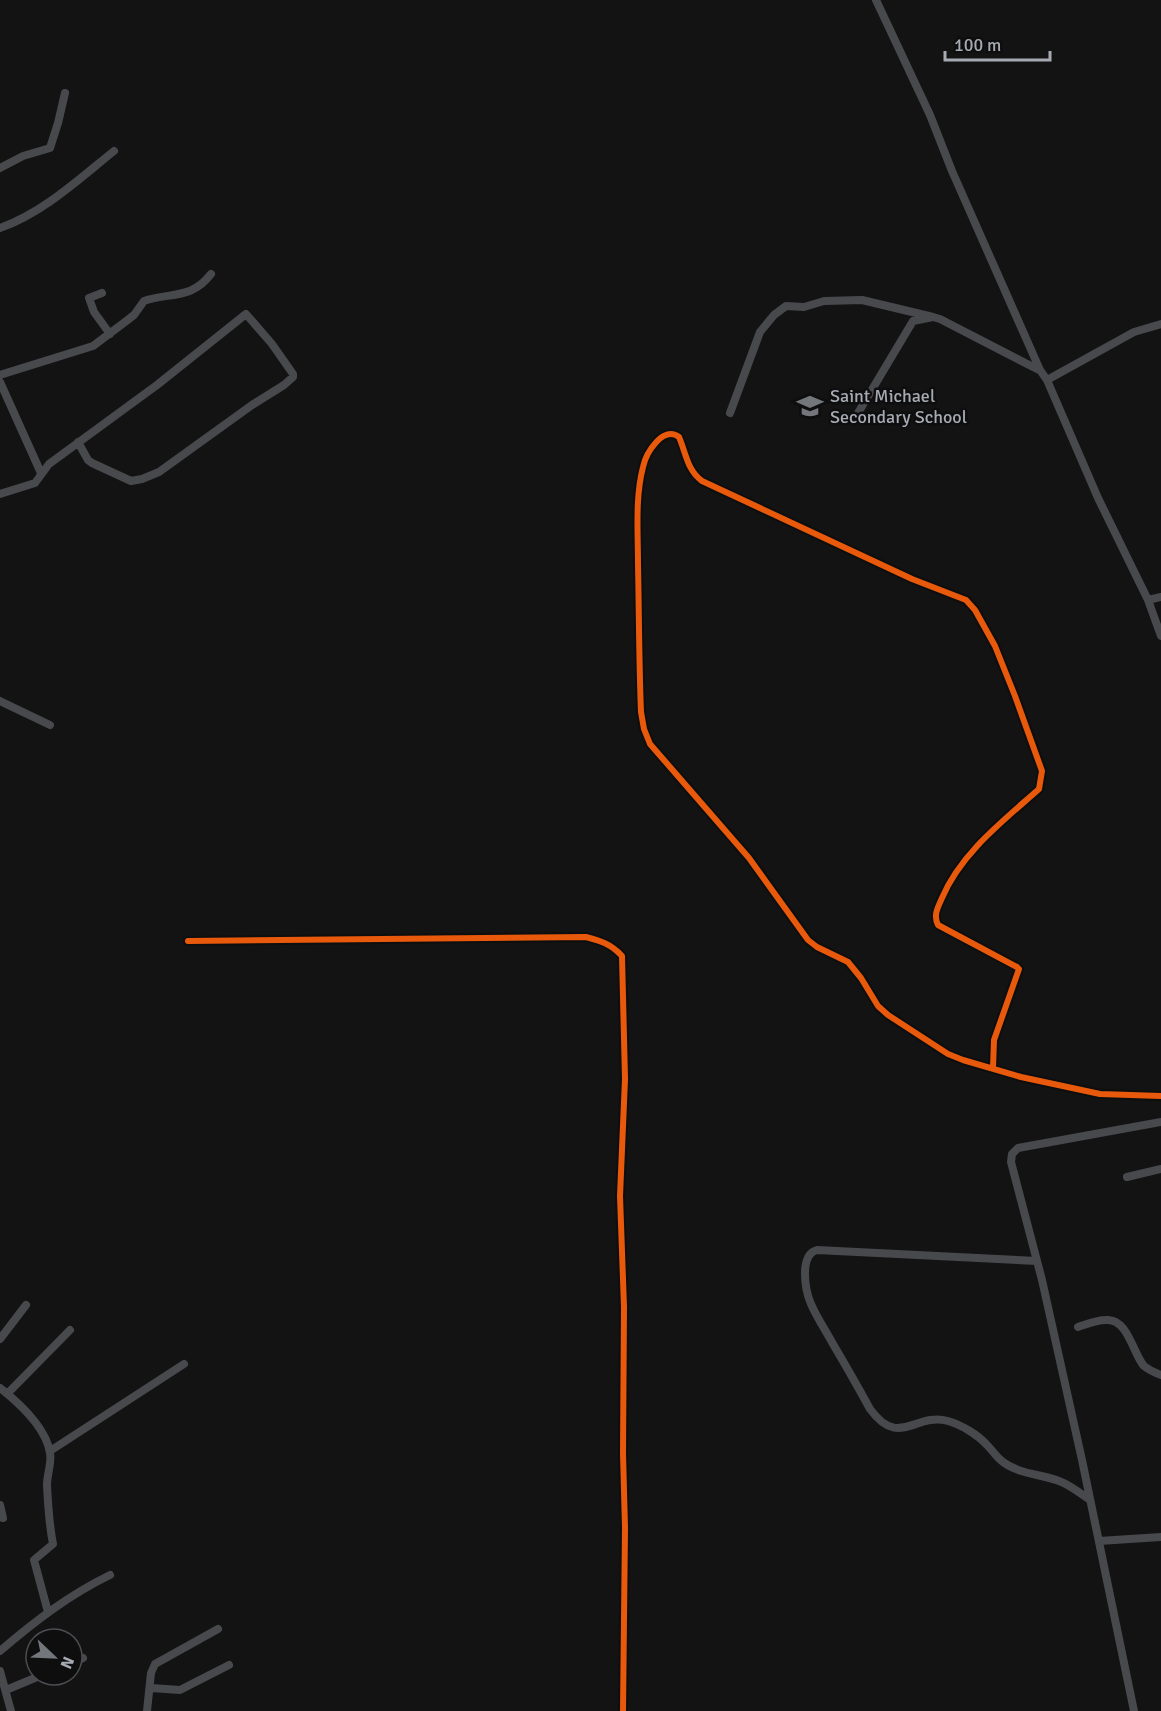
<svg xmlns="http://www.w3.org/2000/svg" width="1161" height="1711" viewBox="0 0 1161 1711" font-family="Signika,sans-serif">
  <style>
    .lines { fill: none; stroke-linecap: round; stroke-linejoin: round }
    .minor { stroke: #48494c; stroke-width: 8 }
    .cycleway-casing { stroke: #0e0e0f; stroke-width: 10 }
    .cycleway { stroke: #e8590c; stroke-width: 6 }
    .labels { text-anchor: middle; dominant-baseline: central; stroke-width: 5; stroke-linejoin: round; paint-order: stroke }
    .poi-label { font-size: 18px; fill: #a6abb3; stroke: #0e0e0f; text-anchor: start }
  </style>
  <rect width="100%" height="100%" fill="#131314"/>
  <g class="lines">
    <path class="minor" d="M 876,0 L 930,115 L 952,171 L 1040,370 L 1047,380 L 1098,498 L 1148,600 L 1161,636
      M 0,168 L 23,156 L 50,148 L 58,123 L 65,93
      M 0,228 C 43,213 79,179 114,151
      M 102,293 L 89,298 L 94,312 L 110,334
      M 0,375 L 93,346 L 125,322 L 134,315 L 144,301 C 170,292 191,300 211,274
      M 1047,380 L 1134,332 L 1161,324
      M 0,382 L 41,473
      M 730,413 L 760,332 L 774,315 L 786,306 L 804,307 L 824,301 L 862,300 L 933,317
      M 855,418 L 913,321 L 933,317 L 940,319 L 1039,370
      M 0,494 L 35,483 L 49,464 L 157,385 L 246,314 L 272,344 L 293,374 L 293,377 L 284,385 L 252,405 L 159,472 L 142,479 L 131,481 L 92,463 L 88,460 L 78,442
      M 1148,600 L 1161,597
      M 0,701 L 50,725
      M 188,941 L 586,937 C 601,941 611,944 622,956 L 625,1079 L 620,1196 L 624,1307 L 623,1453 L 625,1528 L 623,1711
      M 993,1068 L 994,1040 L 1019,969 L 1017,967 L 938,925 C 933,915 938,907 942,898 C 961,853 1003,821 1039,789 L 1042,771 L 1015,696 L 995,646 L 975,610 L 966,600 L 912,579 L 702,481 C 687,470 686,453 679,437 C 663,425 646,453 643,467 C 635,498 638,532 638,564 C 639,613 639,663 641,712 L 644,729 L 650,744 L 749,858 L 808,940 L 817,947 L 848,962 L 861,978 L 878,1006 L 888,1015 L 948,1054 L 963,1060 L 1021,1077 L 1100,1094 L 1161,1096
      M 1127,1177 L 1161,1169
      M 1037,1261 L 817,1250 C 799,1255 805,1290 811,1304 C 817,1318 826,1331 833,1344 C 846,1366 858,1387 870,1409 C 899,1449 915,1412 948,1421 C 962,1425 978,1435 987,1445 C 993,1451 996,1457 1003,1462 C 1019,1474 1040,1474 1059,1481 C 1070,1485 1080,1493 1090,1500
      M 1078,1327 C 1087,1324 1097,1320 1106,1320 C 1128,1318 1133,1354 1144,1366 C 1149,1370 1155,1373 1161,1375
      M 0,1339 L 26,1305
      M 0,1388 C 19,1403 46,1428 50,1453 C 52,1463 47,1474 47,1485 C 48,1505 49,1524 53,1544 L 34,1560 L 48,1612
      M 7,1394 L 70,1330
      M 50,1451 L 184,1364
      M 0,1505 L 3,1518
      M 1099,1541 L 1161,1537
      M 0,1651 C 35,1621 69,1595 110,1575
      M 72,1663 L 83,1658
      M 0,1671 L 11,1711
      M 151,1688 L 180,1690 L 229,1665
      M 6,1690 L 42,1675
      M 147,1711 L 151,1673 L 155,1664 L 218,1629
      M 1134,1711 L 1082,1460 L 1042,1280 L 1011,1162 L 1012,1154 L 1018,1148 L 1161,1122"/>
    <g class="cycleway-casing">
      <path id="cycleway" d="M 188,941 L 586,937 C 601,941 611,944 622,956 L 625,1079 L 620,1196 L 624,1307 L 623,1453 L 625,1528 L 623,1711
        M 993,1068 L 994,1040 L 1019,969 L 1017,967 L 938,925 C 933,915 938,907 942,898 C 961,853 1003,821 1039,789 L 1042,771 L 1015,696 L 995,646 L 975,610 L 966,600 L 912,579 L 702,481 C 687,470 686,453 679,437 C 663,425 646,453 643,467 C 635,498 638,532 638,564 C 639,613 639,663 641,712 L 644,729 L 650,744 L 749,858 L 808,940 L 817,947 L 848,962 L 861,978 L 878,1006 L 888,1015 L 948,1054 L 963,1060 L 1021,1077 L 1100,1094 L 1161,1096"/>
    </g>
    <use href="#cycleway" class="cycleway"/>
  </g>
  <defs>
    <g id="school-bare" transform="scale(2.07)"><path d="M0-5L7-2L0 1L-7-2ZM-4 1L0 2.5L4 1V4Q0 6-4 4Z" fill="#73767b" stroke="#0e0e0f" stroke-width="2.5" paint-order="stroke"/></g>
  </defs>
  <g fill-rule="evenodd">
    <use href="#school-bare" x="810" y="406"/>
  </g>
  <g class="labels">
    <g class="poi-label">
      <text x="830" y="396">Saint Michael<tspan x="830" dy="21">Secondary School</tspan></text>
    </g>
  </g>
  <g transform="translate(54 1657) rotate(113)"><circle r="28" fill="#0e0e0f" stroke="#4b4d51" stroke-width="1.5"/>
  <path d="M0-4.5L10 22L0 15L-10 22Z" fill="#73767b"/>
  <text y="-9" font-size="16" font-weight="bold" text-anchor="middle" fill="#a6abb3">N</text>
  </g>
  <path d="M945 51v9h105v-9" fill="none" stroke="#a6abb3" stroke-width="3"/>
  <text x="954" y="51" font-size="18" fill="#a6abb3" stroke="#0e0e0f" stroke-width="4.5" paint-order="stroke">100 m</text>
</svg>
